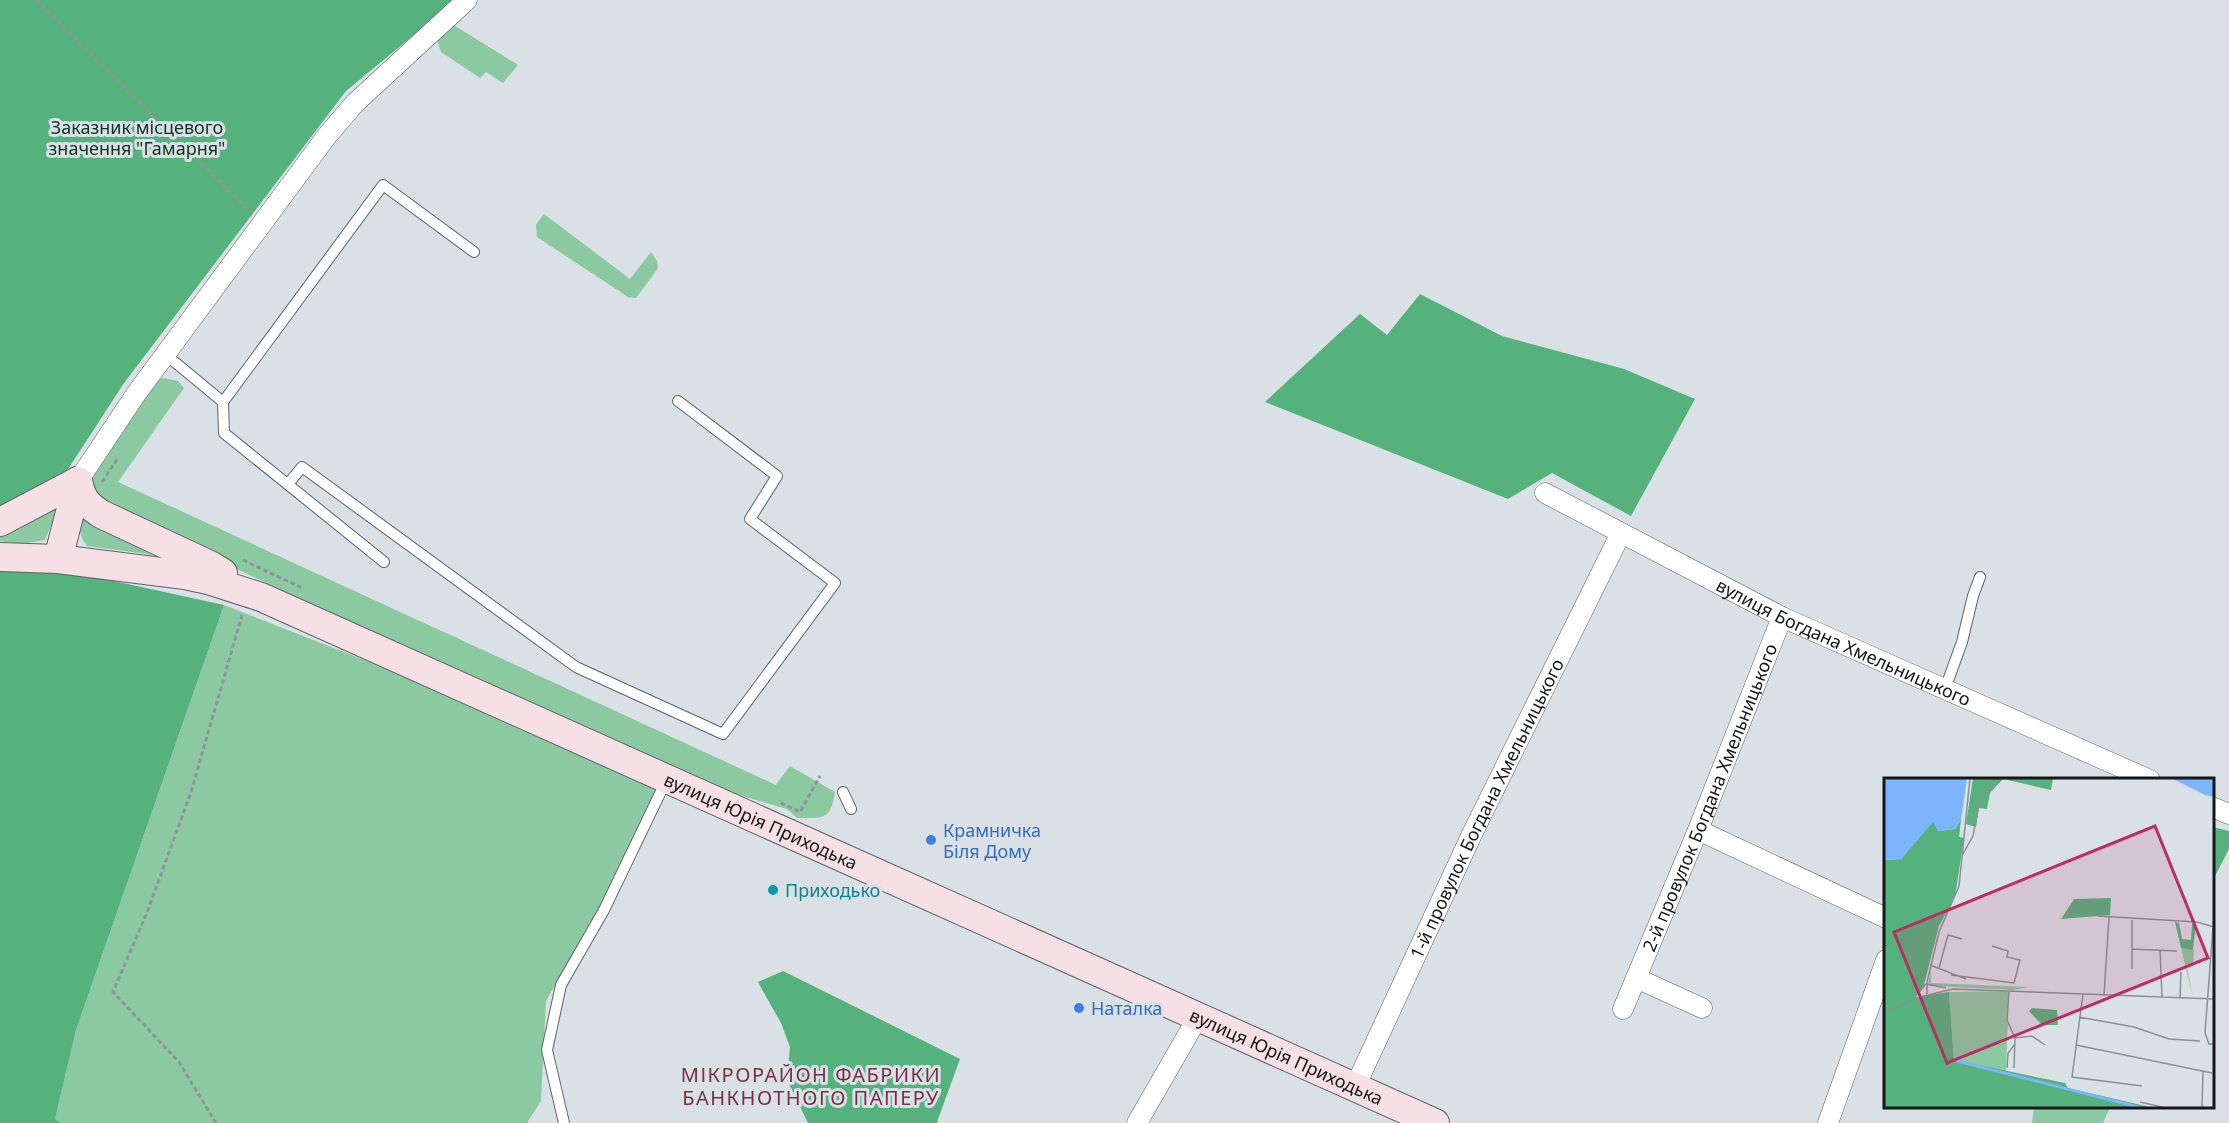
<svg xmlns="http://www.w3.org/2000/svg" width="2229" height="1123" viewBox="0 0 2229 1123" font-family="'Noto Sans',sans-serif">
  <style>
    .green { fill: #8bc9a1 }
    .forest { fill: #55b27c }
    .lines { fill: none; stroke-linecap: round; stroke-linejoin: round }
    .lane-casing { stroke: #5c6267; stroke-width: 12 }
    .street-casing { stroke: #5c6267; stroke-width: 21 }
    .secondary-casing { stroke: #5c6267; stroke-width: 30 }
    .path { stroke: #8f9499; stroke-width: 3; stroke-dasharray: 4.5 3; stroke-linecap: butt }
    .lane { stroke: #fff; stroke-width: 10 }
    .street { stroke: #fff; stroke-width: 20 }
    .secondary { stroke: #f7e0e5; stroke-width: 28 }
    .shop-dot { fill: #3f7fe0; stroke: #d9e0e6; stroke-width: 2 }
    .culture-dot { fill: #0f9aa8; stroke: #d9e0e6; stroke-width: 2 }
    .labels { text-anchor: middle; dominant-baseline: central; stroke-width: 6; stroke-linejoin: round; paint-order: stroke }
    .park-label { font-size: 18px; fill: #0c351f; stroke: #d9e0e6 }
    .street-label { font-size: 18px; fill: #151719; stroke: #d9e0e6 }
    .shop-label { font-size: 18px; fill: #366cbe; stroke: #d9e0e6; text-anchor: start }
    .culture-label { font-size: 18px; fill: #0d838f; stroke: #d9e0e6; text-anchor: start }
    .neighbourhood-label { font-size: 20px; letter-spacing: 1.5px; fill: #773147; stroke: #d9e0e6 }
    .inset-river { fill: none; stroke: #7cb4fd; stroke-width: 3 }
    .inset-road { fill: none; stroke: #8b9094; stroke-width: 1.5 }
    .view { fill: #ba2e63; fill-opacity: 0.15; stroke: #ba2e63; stroke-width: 3 }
    .inset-edge { fill: none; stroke: #151719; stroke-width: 3 }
  </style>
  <rect width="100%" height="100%" fill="#d9e0e6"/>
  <path class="green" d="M 447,21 L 518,65 L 503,83 L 486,72 L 480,78 L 441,52 L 436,38 Z
    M 544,214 L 630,279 L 651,252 L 657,261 L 658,268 L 636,298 L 628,297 L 537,237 L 536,225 Z
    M 163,378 L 178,381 L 184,388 L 118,482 L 776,785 L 790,766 L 835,792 C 831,821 822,818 797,818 L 787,809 L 702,784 L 113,512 L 102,505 L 87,473 L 151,383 Z
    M 59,505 L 45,540 L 20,544 L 0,541 L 0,529 Z
    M 87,513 L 183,559 L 87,546 C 78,535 78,524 87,513 Z
    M 224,605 L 663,777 L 643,823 L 597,911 L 546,1001 L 541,1101 L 527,1123 L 61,1123 L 55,1119 L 76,1030 Z
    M 2034,1107 L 2034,1106 L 2110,1107 L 2103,1123 L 2032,1123 Z"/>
  <path class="forest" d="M 0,0 L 456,0 L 346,91 L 124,383 L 61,480 L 0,513 Z
    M 1420,294 L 1502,336 L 1624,369 L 1695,399 L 1631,516 L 1552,473 L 1508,499 L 1265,402 L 1360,314 L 1387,335 Z
    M 0,567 L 77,573 L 224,605 L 76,1030 L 55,1119 L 61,1123 L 0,1123 Z
    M 2213,827 L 2229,831 L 2229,849 L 2213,880 Z
    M 783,971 L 960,1059 L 937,1122 L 939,1123 L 808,1123 L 787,1080 L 790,1047 L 781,1023 L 758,982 Z"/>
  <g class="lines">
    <g class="lane-casing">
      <path id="lane" d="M 165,354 L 223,402 L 224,433 L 384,562
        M 223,402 L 383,185 L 474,252
        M 288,484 L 302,467 L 576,667 L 723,734 L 835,583 L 750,519 L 777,476 L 678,401
        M 1945,689 L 1962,642 L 1973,596 L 1980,577
        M 843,792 L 851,809
        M 564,1123 L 547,1050 L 561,985 L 604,910 L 666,781"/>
    </g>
    <g class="street-casing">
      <g id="street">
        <path d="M 78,481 L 136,394 L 326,137 L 355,103 L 467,0"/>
        <path id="s1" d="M 1545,493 L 1782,617 L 2150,780"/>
        <path d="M 2212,807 L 2229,814"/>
        <path d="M 1698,830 L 1886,918"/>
        <path id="s2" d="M 1636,978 L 1698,830 L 1782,617"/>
        <path d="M 1623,1009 L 1636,978 L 1702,1008"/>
        <path id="s3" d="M 1355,1087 L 1472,834 L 1621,533"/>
        <path d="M 1137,1123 L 1198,1017"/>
        <path d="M 1828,1123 L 1886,960"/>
      </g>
    </g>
    <g class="secondary-casing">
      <g id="secondary">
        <path d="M 78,481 C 82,499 86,504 101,514 L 212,566 L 223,573"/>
        <path d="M 0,522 L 78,481"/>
        <path id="s4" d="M 0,557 L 58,559 L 185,575 L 208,580 L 261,597 L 1435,1123"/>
        <path d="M 58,559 L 78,481"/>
      </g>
    </g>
    <path class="path" d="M 36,0 L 250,212
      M 102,482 L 118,458
      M 243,560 L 302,588
      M 781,803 L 800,812 L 820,776
      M 216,1123 L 179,1062 L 113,992 L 148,910 L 191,792 L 242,615"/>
    <use href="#lane" class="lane"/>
    <use href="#street" class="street"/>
    <use href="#secondary" class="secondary"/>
  </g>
  <g class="shop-dot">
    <circle cx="931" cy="840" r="6"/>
    <circle cx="1079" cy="1008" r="6"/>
  </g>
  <circle class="culture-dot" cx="773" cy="890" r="6"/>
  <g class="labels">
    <g class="park-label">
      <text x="137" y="127">Заказник місцевого<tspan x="137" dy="21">значення "Гамарня"</tspan></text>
    </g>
    <g class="street-label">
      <text stroke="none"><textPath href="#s1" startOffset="334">вулиця Богдана Хмельницького</textPath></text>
      <text stroke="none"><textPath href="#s2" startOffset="195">2-й провулок Богдана Хмельницького</textPath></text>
      <text stroke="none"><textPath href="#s3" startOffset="308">1-й провулок Богдана Хмельницького</textPath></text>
      <text stroke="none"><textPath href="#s4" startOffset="813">вулиця Юрія Приходька</textPath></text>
      <text stroke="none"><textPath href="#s4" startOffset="1389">вулиця Юрія Приходька</textPath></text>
    </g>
    <g class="shop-label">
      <text x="943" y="830">Крамничка<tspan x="943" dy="21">Біля Дому</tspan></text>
      <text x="1091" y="1008">Наталка</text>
    </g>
    <g class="culture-label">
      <text x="785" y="890">Приходько</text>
    </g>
    <g class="neighbourhood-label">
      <text x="811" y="1074">МІКРОРАЙОН ФАБРИКИ<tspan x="811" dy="23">БАНКНОТНОГО ПАПЕРУ</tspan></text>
    </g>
  </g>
  <g transform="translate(1884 778)">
    <rect width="330" height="330" fill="#d9e0e6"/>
    <path d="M 297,170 L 310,172 L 309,188 L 303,189 L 309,219 ZM 47,190 L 47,205 L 146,209 L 129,212 L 48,208 L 44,207 ZM 125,213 L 122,294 L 70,282 L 65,214 Z" fill="#8bc9a1"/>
    <path d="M 89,0 L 169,0 L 167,12 L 119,1 L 106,15 L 103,31 L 95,30 L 92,49 L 82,46 ZM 77,42 L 75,59 L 80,60 L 71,119 L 55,148 L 40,207 L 31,219 L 65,214 L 70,282 L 181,305 L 184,310 L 270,330 L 0,330 L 0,82 L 17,81 L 49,43 L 54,53 L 71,51 ZM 227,120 L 226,137 L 177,141 L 190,121 ZM 291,144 L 295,145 L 298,161 L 307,162 L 308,146 L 312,145 L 309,172 L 297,170 ZM 148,230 L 173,232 L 174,247 L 158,247 L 145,233 Z" fill="#55b27c"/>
    <path d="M 0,0 L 83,0 L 77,42 L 71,51 L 54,53 L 49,44 L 17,81 L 0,82 ZM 287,0 L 330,0 L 330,19 L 321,17 Z" fill="#7cb4fd"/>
    <path class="inset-river" d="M 73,283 L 258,330"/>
    <path class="inset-road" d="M 79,76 L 89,58 L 95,27 L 110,0M 214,138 L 313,144 L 330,149M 248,142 L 248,191M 329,149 L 321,255 L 325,266 L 330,266M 248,171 L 293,173M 276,172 L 278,219M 46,187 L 82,201M 55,190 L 64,157 L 78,161M 67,197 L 130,205 L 136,182 L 123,179 L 124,173 L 108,168M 42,206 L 62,210M 125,213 L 123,242 L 131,260 L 130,290M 43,216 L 43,204 L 55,154 L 75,108 L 86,0M 199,216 L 188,299 L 258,308M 220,217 L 225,139M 30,220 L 42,206M 296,220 L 297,194M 0,234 L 40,218 L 69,211 L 330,221M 195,239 L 250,249 L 285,261 L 316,263M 131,260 L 148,258 L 161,267M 192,267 L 328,295M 123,290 L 124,275 L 131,266M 256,324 L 282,330M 318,330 L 319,294"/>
    <path class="view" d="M 271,48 L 324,180 L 63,285 L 10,154 Z"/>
    <rect width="330" height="330" class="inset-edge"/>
  </g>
</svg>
